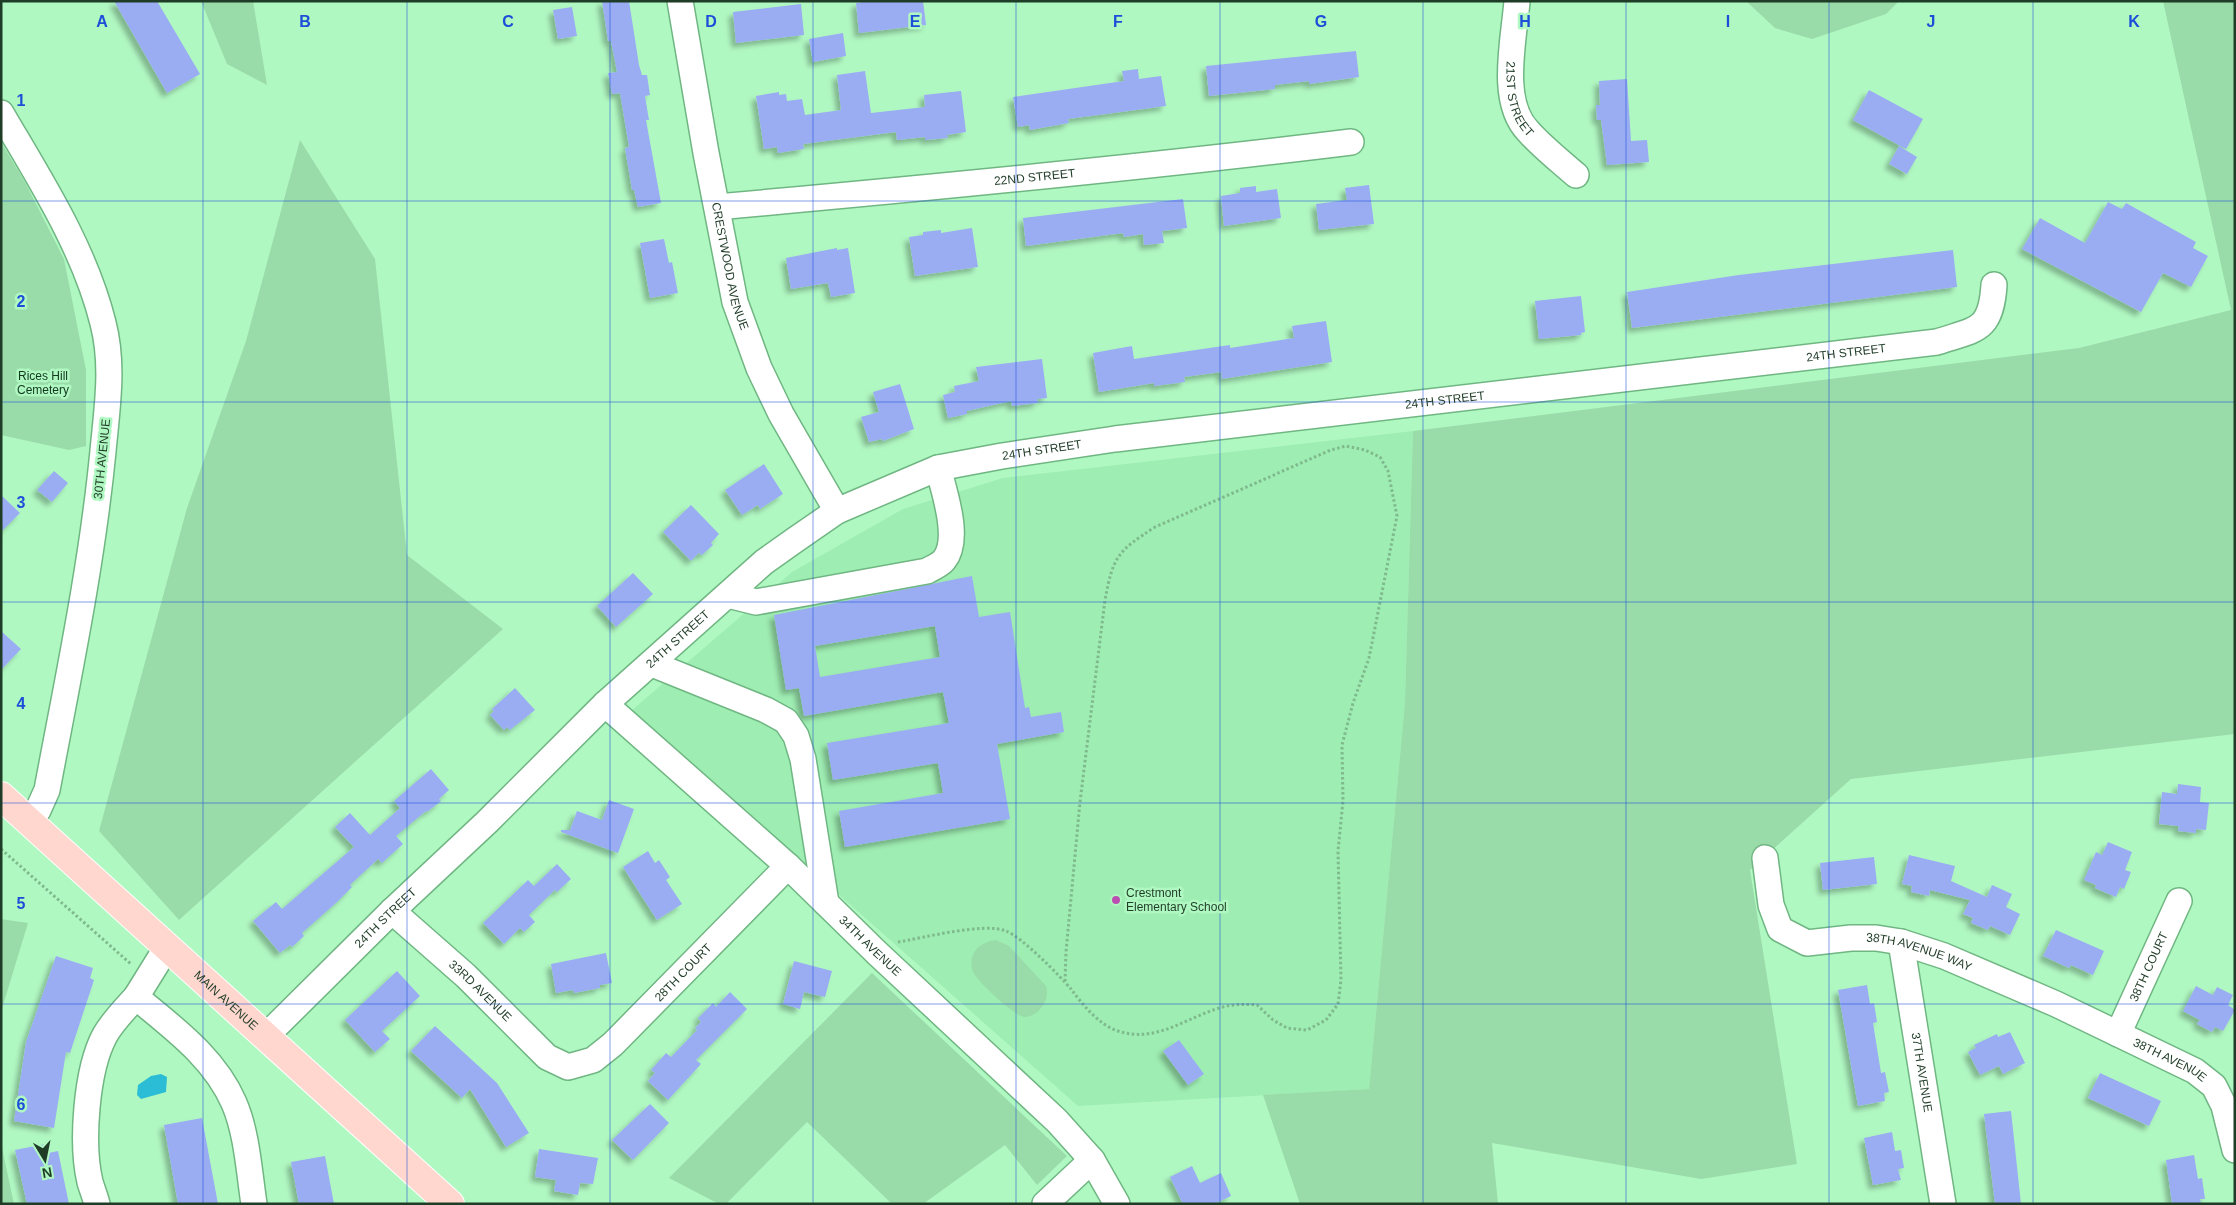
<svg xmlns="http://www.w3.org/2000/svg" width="2236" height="1205" viewBox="0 0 2236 1205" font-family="Helvetica,sans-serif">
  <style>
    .built { fill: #9eedb2 }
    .green { fill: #9adbaa }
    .water { fill: #2abdd5 }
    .building { fill: #9aadf3; fill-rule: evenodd; filter: url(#shadow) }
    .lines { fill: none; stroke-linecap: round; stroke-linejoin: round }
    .minor-casing { stroke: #70b683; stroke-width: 28 }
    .major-casing { stroke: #fff; stroke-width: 30 }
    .path { stroke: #7fb98e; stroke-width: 3; stroke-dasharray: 2.5 2.5; stroke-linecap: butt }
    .minor { stroke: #fff; stroke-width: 25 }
    .major { stroke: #ffd7ce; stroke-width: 28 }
    .grid { fill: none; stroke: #1d4ed8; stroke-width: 1; stroke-opacity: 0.55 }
    .poi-dot { fill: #ba4faf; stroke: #b0f8c2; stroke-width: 2 }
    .labels { text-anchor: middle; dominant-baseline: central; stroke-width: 5; stroke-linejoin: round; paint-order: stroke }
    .street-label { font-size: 12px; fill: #1f3c27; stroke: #b0f8c2 }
    .park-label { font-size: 12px; fill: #13371f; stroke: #b0f8c2 }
    .poi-label { font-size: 12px; fill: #1f3c27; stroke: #b0f8c2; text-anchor: start }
    .grid-label { font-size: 16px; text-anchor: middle; font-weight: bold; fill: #1d4ed8; stroke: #b0f8c2; stroke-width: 5; stroke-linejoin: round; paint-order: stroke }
  </style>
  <defs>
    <filter id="shadow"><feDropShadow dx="-4.5" dy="4.5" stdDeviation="2.5" flood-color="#0004"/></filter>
  </defs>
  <rect width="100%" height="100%" fill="#b0f8c2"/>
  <path class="built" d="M 1413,431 L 1405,702 L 1369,1089 L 1078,1106 L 631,711 L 792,572 L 903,509 L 1003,478 Z"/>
  <path class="green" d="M 201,1 L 253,1 L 267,85 L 227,64 Z
    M 1746,1 L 1899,1 L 1886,14 L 1812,39 L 1775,28 Z
    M 2163,1 L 2235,1 L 2235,734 L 1851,779 L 1750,870 L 1797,1164 L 1701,1179 L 1492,1143 L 1498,1204 L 1300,1204 L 1263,1095 L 1369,1089 L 1405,702 L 1413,431 L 2079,348 L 2231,310 Z
    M 300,140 L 375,259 L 407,555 L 503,629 L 179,920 L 99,831 L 187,508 L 246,341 Z
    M 1,142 L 26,184 L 64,259 L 86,370 L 86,446 L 69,450 L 1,435 Z
    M 1,919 L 28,923 L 1,1012 Z
    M 996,940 L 1009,946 L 1046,986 C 1048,994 1047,1001 1041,1008 C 1037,1013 1033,1016 1025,1017 C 1015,1017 977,981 973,972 C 967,953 980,942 996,940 Z
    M 872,973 L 1067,1156 L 1037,1185 L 1005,1145 L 923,1204 L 892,1204 L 807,1122 L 726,1204 L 719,1204 L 669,1178 Z
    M 1,1143 L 14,1204 L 1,1204 Z"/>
  <path class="water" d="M 161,1074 L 167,1077 L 166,1092 L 141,1099 L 137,1095 L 138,1085 L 151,1076 Z"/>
  <path class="building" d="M 114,1 L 157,1 L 200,74 L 167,93 Z
    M 602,1 L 629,1 L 639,65 L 642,75 L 647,75 L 650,95 L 645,96 L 649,120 L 646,120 L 661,203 L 638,207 L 634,190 L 632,190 L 625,148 L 629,147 L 620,93 L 612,94 L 608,73 L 617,72 L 611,41 L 608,41 Z
    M 869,1 L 923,1 L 926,25 L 859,33 L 856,3 Z
    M 801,4 L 804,35 L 736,43 L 733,12 Z
    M 572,7 L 577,36 L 558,39 L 553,10 Z
    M 843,33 L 846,56 L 813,62 L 809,39 Z
    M 1356,51 L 1359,77 L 1309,84 L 1309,81 L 1275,85 L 1275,89 L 1209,96 L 1206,66 Z
    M 1138,69 L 1139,79 L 1161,76 L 1166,106 L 1068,119 L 1069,123 L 1030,130 L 1029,125 L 1018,127 L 1013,97 L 1124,81 L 1122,71 Z
    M 865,71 L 871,113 L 925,107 L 924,95 L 961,91 L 966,132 L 947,135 L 948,138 L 925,140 L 925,137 L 897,140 L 896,132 L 803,144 L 804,149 L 778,153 L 777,147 L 764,149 L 756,96 L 779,92 L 779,95 L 786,94 L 787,101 L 802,99 L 805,115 L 841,110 L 837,75 Z
    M 1627,79 L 1631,141 L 1647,140 L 1649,162 L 1607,165 L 1601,120 L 1597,120 L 1596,105 L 1600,105 L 1599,81 Z
    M 1869,90 L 1923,119 L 1906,149 L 1853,120 Z
    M 1899,146 L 1917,157 L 1907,174 L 1889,164 Z
    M 1369,185 L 1374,224 L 1319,230 L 1316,204 L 1347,200 L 1345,188 Z
    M 1256,186 L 1256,192 L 1277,189 L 1281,218 L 1224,226 L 1221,196 L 1240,193 L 1240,188 Z
    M 1183,199 L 1187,228 L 1162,231 L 1164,243 L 1144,245 L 1143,234 L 1124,237 L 1123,233 L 1026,246 L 1023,218 Z
    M 2108,202 L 2122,209 L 2126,203 L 2196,242 L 2193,248 L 2208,256 L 2191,287 L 2163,273 L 2141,312 L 2022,249 L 2040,218 L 2085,243 Z
    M 972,228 L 978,267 L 915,276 L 909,237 L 923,235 L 923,232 L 941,230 L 941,233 Z
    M 664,239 L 669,263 L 672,262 L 678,293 L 650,298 L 640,243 Z
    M 837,248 L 837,250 L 848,248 L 855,293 L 831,297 L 828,283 L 791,289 L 786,258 Z
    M 1953,250 L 1957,287 L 1632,328 L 1627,292 L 1739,275 Z
    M 1581,296 L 1585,332 L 1581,333 L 1581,335 L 1539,339 L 1535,301 Z
    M 1326,321 L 1332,362 L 1222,379 L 1221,372 L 1184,377 L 1185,382 L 1154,386 L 1154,383 L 1099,392 L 1093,353 L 1132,346 L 1134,359 L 1230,345 L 1230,348 L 1294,338 L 1292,326 Z
    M 1042,359 L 1047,398 L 1037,399 L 1038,403 L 1012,406 L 1011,401 L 967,411 L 967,414 L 948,418 L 943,395 L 955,392 L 954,386 L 979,381 L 976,367 Z
    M 900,384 L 914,429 L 883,441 L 882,439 L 869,442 L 861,417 L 879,412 L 873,392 Z
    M 764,464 L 783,494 L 760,509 L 758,505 L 742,515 L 725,490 Z
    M 54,471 L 68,483 L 52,502 L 37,490 Z
    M 1,495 L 20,513 L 1,532 Z
    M 691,505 L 719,534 L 711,543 L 713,545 L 702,555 L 699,553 L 691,561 L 663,532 Z
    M 633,573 L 653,594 L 616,627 L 597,606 Z
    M 972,576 L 979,617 L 1010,612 L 1025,708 L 1029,707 L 1031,717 L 1061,712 L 1064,732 L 997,744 L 1010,819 L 845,847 L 839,811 L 943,793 L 938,763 L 833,780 L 827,743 L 949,723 L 943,692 L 804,716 L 799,688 L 786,690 L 774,615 ZM 935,626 L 940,657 L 820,677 L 815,646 Z
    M 1,631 L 21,649 L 1,670 Z
    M 515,688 L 535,710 L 510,730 L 507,727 L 504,730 L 490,715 L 494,711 L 492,709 Z
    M 431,769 L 449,790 L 439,799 L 441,801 L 427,812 L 426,811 L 396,836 L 403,844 L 382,863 L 378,859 L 350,885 L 352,887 L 336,903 L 302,933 L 304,936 L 292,947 L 290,945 L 280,953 L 253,921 L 276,902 L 282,909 L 354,847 L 335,827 L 350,813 L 370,835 L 400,808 L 394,801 Z
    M 2178,784 L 2201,787 L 2200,802 L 2209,803 L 2206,830 L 2196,829 L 2196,833 L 2178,831 L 2179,826 L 2159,824 L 2162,792 L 2177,794 Z
    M 609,800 L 634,809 L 618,853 L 561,832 L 561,830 L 570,830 L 577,811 L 602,820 Z
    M 2108,842 L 2132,852 L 2125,870 L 2131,872 L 2124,889 L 2120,887 L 2116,897 L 2095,888 L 2096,885 L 2084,880 L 2096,852 L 2102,855 Z
    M 648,851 L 655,863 L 659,860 L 670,877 L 666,880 L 682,904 L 657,920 L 623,867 Z
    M 1909,855 L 1955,866 L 1951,881 L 1987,897 L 1992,885 L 2012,894 L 2006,907 L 2020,914 L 2010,935 L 1990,926 L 1988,930 L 1971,923 L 1973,918 L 1963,914 L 1970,900 L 1930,890 L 1929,896 L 1911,892 L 1912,886 L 1902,884 Z
    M 1874,857 L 1877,884 L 1823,890 L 1820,863 Z
    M 557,864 L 571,879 L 557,892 L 555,890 L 529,915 L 535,922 L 524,932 L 520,928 L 504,944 L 483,923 L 528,880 L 534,886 Z
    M 2056,930 L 2104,951 L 2093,975 L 2071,965 L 2069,968 L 2043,956 Z
    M 606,953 L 612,983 L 600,985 L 600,988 L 574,993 L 573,990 L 556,993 L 551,964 Z
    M 56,956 L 93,968 L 90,978 L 94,980 L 70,1053 L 66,1052 L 54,1128 L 14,1121 L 26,1042 Z
    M 794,961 L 832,971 L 825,997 L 804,992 L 800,1009 L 783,1004 Z
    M 397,971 L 420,996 L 382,1031 L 390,1039 L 375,1052 L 345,1020 Z
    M 1867,985 L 1870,1004 L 1874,1003 L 1877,1022 L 1873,1023 L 1881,1073 L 1885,1072 L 1889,1092 L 1884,1093 L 1885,1101 L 1858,1106 L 1838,990 Z
    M 2196,986 L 2213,995 L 2217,987 L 2233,995 L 2228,1005 L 2235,1010 L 2223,1031 L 2215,1027 L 2212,1032 L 2197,1024 L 2200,1020 L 2183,1011 Z
    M 730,992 L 747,1009 L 696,1060 L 701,1064 L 668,1100 L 648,1081 L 655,1073 L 651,1070 L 666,1053 L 671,1057 L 697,1030 L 695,1028 L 701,1022 L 698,1018 L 713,1003 L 716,1007 Z
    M 435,1026 L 497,1083 L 529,1133 L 506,1147 L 470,1089 L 462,1098 L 411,1051 Z
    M 2010,1032 L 2025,1063 L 2003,1074 L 1999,1066 L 1980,1075 L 1968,1052 L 1976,1048 L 1974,1045 L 1997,1034 L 1998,1037 Z
    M 1179,1040 L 1204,1074 L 1188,1085 L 1163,1051 Z
    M 2100,1073 L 2161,1101 L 2149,1126 L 2088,1098 Z
    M 650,1104 L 669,1123 L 633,1160 L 612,1140 Z
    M 2011,1111 L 2021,1204 L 1995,1204 L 1984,1114 Z
    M 202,1118 L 218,1204 L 178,1204 L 164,1125 Z
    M 1892,1132 L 1895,1151 L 1901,1150 L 1904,1168 L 1898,1169 L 1901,1180 L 1873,1185 L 1864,1138 Z
    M 51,1143 L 49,1153 L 58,1151 L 69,1204 L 27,1204 L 15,1150 Z
    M 539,1149 L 598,1158 L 593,1184 L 580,1183 L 578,1195 L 554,1191 L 556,1180 L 535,1177 Z
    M 2194,1155 L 2198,1179 L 2202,1178 L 2205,1199 L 2200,1199 L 2201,1204 L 2172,1204 L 2166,1160 Z
    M 325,1156 L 334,1204 L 299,1204 L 291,1162 Z
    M 1192,1166 L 1200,1183 L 1221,1173 L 1231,1196 L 1214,1204 L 1183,1204 L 1170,1177 Z"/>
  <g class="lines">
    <g class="minor-casing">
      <g id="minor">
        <path id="s1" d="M 680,1 L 706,153 L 735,302 L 759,368 L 781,414 L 837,511"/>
        <path id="s2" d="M 1517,1 C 1514,40 1499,101 1528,131 C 1542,147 1560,161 1576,175"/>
        <path d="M 1,113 C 40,180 84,247 103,323 C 114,365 107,408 103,451 C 92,565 68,678 47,790 L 38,810 L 29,822"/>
        <path id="s3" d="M 717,207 C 928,188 1140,168 1351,142"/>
        <path d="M 728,595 L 756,602 L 927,571 C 932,568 940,565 944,560 C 961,540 944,491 938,468"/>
        <path d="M 652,664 L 766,710 L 786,721 L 796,736 L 803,759 L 826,903"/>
        <path id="s4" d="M 605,704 L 788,866 L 877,953 L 1057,1121 L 1092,1160 L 1117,1204"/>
        <path id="s5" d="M 1765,858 L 1771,905 L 1780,929 L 1807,943 L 1851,938 L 1876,938 L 1901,942 L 1944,956 L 2056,1004 L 2195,1071 L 2214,1086 L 2224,1106 L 2235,1150"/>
        <path id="s6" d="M 392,911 L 466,976 L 547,1057 L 568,1067 L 593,1060 L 613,1044 L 788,866"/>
        <path id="s7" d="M 1901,942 L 1943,1204"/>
        <path d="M 136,997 L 167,947"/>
        <path id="s8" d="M 2118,1034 L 2179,901"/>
        <path id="s9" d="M 266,1036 L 392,911 L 487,822 L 605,704 L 764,562 L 795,540 L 837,511 L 938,468 L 1002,456 L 1115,439 L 1937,342 C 1976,329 1991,332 1994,285"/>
        <path d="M 97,1204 C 95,1196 92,1189 90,1182 C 81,1144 86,1070 105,1035 C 113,1021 125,1009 136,997 C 173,1028 214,1057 234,1103 C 247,1133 249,1171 254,1204"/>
        <path d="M 1045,1204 L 1092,1160"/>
      </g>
    </g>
    <g class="major-casing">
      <g id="major">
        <path id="s10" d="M 1,796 L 450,1204"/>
      </g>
    </g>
    <path class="path" d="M 1,849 L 132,965
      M 898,942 C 923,938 984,922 1006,931 C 1022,937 1060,976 1071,989 C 1083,1005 1099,1025 1118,1031 C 1157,1044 1188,1016 1223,1007 C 1234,1004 1245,1004 1257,1005 L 1273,1020 L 1287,1028 L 1307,1030 L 1326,1020 L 1338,1004 L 1341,980 L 1338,851 L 1343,801 L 1342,745 L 1353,703 L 1369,658 L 1397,516 L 1388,471 L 1380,457 L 1365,450 L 1346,446 L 1331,450 L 1155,527 C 1118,551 1113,556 1105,600 L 1080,802 L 1066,952 L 1065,982"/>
    <use href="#minor" class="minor"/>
    <use href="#major" class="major"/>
  </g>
  <path class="grid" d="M 203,1 L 203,1204M 407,1 L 407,1204M 610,1 L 610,1204M 813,1 L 813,1204M 1016,1 L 1016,1204M 1220,1 L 1220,1204M 1423,1 L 1423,1204M 1626,1 L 1626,1204M 1829,1 L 1829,1204M 2033,1 L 2033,1204M 1,201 L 2235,201M 1,402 L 2235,402M 1,602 L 2235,602M 1,803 L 2235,803M 1,1004 L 2235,1004"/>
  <circle class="poi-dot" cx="1116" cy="900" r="5"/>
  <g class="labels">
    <g class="street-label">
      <text stroke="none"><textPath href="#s2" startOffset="100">21ST STREET</textPath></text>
      <text stroke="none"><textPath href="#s3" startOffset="319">22ND STREET</textPath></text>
      <text stroke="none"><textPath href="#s1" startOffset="270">CRESTWOOD AVENUE</textPath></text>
      <text stroke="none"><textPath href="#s9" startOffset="1802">24TH STREET</textPath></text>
      <text stroke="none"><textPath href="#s9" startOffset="1398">24TH STREET</textPath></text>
      <text stroke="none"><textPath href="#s9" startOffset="992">24TH STREET</textPath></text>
      <text transform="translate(102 459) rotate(-84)">30TH AVENUE</text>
      <text stroke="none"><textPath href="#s9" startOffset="572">24TH STREET</textPath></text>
      <text stroke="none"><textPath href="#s9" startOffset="168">24TH STREET</textPath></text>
      <text stroke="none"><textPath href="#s4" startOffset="359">34TH AVENUE</textPath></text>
      <text stroke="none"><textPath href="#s5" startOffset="218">38TH AVENUE WAY</textPath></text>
      <text stroke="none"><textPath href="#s8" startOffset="74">38TH COURT</textPath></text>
      <text stroke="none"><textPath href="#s6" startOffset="388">28TH COURT</textPath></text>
      <text stroke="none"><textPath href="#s6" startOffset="119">33RD AVENUE</textPath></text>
      <text stroke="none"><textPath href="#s10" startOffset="304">MAIN AVENUE</textPath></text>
      <text stroke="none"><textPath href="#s5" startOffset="492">38TH AVENUE</textPath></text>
      <text stroke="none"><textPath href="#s7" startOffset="132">37TH AVENUE</textPath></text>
    </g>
    <g class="park-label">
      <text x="43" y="376">Rices Hill<tspan x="43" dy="14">Cemetery</tspan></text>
    </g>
    <g class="poi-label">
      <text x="1126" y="893">Crestmont<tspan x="1126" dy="14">Elementary School</tspan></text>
    </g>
  </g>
  <g class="grid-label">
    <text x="102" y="27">A</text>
    <text x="305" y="27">B</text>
    <text x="508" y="27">C</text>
    <text x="711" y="27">D</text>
    <text x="915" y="27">E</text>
    <text x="1118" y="27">F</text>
    <text x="1321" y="27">G</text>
    <text x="1525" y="27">H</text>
    <text x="1728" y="27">I</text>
    <text x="1931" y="27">J</text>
    <text x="2134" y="27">K</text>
    <text x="21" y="106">1</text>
    <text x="21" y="307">2</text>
    <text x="21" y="508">3</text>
    <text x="21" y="709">4</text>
    <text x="21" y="909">5</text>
    <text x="21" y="1110">6</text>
  </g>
  <rect width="2236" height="1205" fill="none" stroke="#1f3c27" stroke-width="5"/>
  <g transform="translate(45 1160) rotate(170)" stroke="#b0f8c2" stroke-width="4" paint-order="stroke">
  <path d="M0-4L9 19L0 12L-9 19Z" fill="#1f3c27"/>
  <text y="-8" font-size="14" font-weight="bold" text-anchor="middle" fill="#1f3c27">N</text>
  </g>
</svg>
